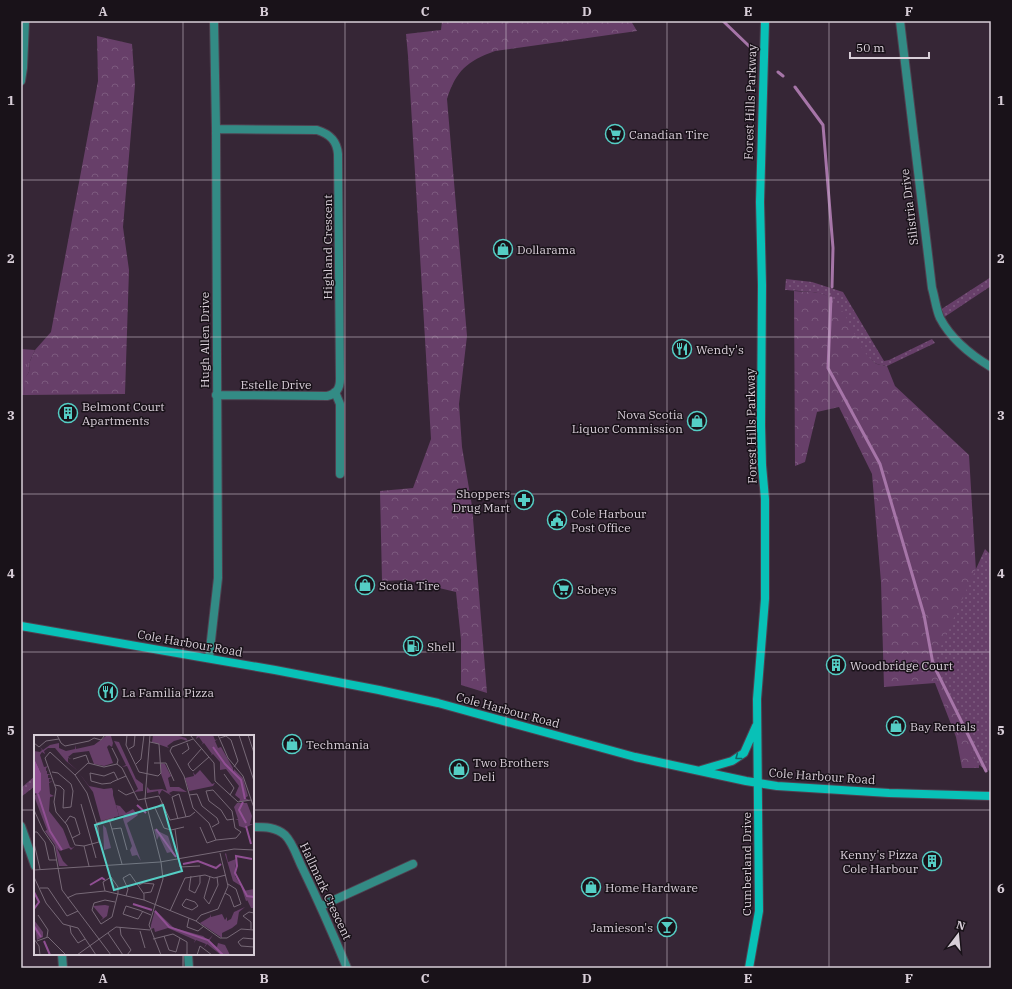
<svg xmlns="http://www.w3.org/2000/svg" width="1012" height="989" viewBox="0 0 1012 989" font-family="'IBM Plex Serif',serif">
  <style>
    .grass { fill: url(#grass-tufts) }
    .forest { fill: url(#forest-crowns) }
    .park { fill: url(#park-dots) }
    .lines { fill: none; stroke-linecap: round; stroke-linejoin: round }
    .stream { stroke: #a675a8; stroke-width: 3 }
    .street-casing { stroke: #504150; stroke-width: 10 }
    .secondary-casing { stroke: #504150; stroke-width: 10 }
    .street { stroke: #338b85; stroke-width: 8 }
    .secondary { stroke: #08c1b7; stroke-width: 8 }
    .oneway { stroke: #106a68 }
    .grid { fill: none; stroke: #d8ced8; stroke-width: 1; stroke-opacity: 0.55 }
    .labels { text-anchor: middle; dominant-baseline: central; stroke-width: 3; stroke-linejoin: round; paint-order: stroke }
    .street-label { font-size: 12px; fill: #d8ced8; stroke: #191219 }
    .poi-label { font-size: 12px; fill: #d8ced8; stroke: #191219; text-anchor: start }
    .inset-river { fill: none; stroke: #904f93; stroke-width: 2 }
    .inset-road { fill: none; stroke: #776977; stroke-width: 1 }
    .view { fill: #55cec5; fill-opacity: 0.15; stroke: #55cec5; stroke-width: 2 }
    .inset-edge { fill: none; stroke: #d8ced8; stroke-width: 2 }
    .neatline { fill: none; stroke: #d8ced8; stroke-width: 1.5 }
    .grid-label { font-size: 13px; text-anchor: middle; font-weight: bold; fill: #d8ced8 }
  </style>
  <defs>
    <pattern id="grass-tufts" width="24" height="20" patternUnits="userSpaceOnUse"><rect width="24" height="20" fill="#673f69"/><path d="M3 7l-1-3M5 7V3M7 7l1-3M15 17l-1-3M17 17v-4M19 17l1-3" fill="none" stroke="#7c5a7e"/></pattern>
    <pattern id="forest-crowns" width="20" height="18" patternUnits="userSpaceOnUse"><rect width="20" height="18" fill="#673f69"/><path d="M2 6a3 3 0 1 1 6 0M12 15a3 3 0 1 1 6 0" fill="none" stroke="#7c5a7e"/></pattern>
    <pattern id="park-dots" width="8" height="8" patternUnits="userSpaceOnUse"><rect width="8" height="8" fill="#673f69"/><path d="M2 2h.1M6 6h.1" fill="none" stroke="#7c5a7e" stroke-width="1.8" stroke-linecap="round"/></pattern>
  </defs>
  <rect width="100%" height="100%" fill="#362636"/>
  <path class="grass" d="M 21,349 L 35,350 L 30,361 L 29,372 L 26,377 L 24,395 L 21,395 Z"/>
  <path class="forest" d="M 442,21 L 631,21 L 637,31 L 495,51 C 467,61 456,71 447,99 L 467,336 L 459,404 L 462,447 L 472,506 L 487,693 L 461,685 L 461,640 L 456,592 L 405,580 L 382,581 L 380,491 L 413,488 L 431,439 L 408,56 L 406,34 L 441,30 Z
    M 97,36 L 132,44 L 135,85 L 123,227 L 129,270 L 125,394 L 24,395 L 25,378 L 29,372 L 30,361 L 35,350 L 51,332 L 98,81 Z
    M 794,291 C 803,292 814,291 823,294 C 849,302 855,346 875,363 C 878,365 883,365 887,366 L 895,386 L 969,455 L 977,588 L 979,768 L 962,768 L 956,737 L 935,683 L 884,687 L 881,582 L 872,474 L 839,407 L 817,412 L 805,462 L 795,466 Z"/>
  <path class="park" d="M 991,277 L 991,286 L 943,318 L 940,310 Z
    M 786,279 L 812,282 L 843,292 L 884,361 L 889,360 L 932,339 L 935,343 L 887,366 C 883,365 878,365 875,363 C 853,346 851,308 825,295 C 817,291 795,291 785,290 Z
    M 985,549 L 991,555 L 991,771 C 983,770 973,761 972,753 C 971,750 972,746 971,743 C 964,734 964,724 959,714 C 951,697 941,681 933,664 Z
    M 35,776 L 35,786 L 21,797 L 21,788 Z"/>
  <g class="lines">
    <path class="stream" d="M 723,21 L 749,46
      M 778,72 L 783,76
      M 795,87 L 823,125 L 833,248 L 832,287
      M 831,298 L 828,368 L 880,464 L 924,615 L 933,664 L 986,771"/>
    <g class="street-casing">
      <path id="street" d="M 900,21 L 932,288 C 935,298 936,309 940,318 C 951,339 971,355 991,367
        M 21,81 L 23,68 L 25,21
        M 335,392 L 340,404 L 340,474
        M 216,395 L 327,396 C 337,394 340,388 340,379 L 338,154 C 337,141 330,134 317,130 L 216,129
        M 209,658 L 218,578 L 216,129 L 214,21
        M 21,826 L 35,866
        M 253,827 C 265,827 276,827 285,835 C 293,843 297,857 302,867 C 318,900 333,934 347,968
        M 321,906 L 413,864
        M 62,954 L 63,968
        M 188,954 L 189,968"/>
    </g>
    <g class="secondary-casing">
      <path id="secondary" d="M 21,626 L 275,670 L 379,690 L 438,703 L 635,757 L 746,781 L 777,786 L 889,793 L 991,796
        M 701,770 L 732,761 L 744,753 L 756,726
        M 749,968 L 759,911 L 757,699 L 765,599 L 765,499 L 762,465 L 761,425 L 762,285 L 760,202 L 765,21"/>
    </g>
    <use href="#street" class="street"/>
    <use href="#secondary" class="secondary"/>
  </g>
  <defs><path id="oneway-chevron" d="M-2-3.5L2.5 0L-2 3.5" fill="none" stroke-width="1.6" stroke-linecap="round" stroke-linejoin="round"/></defs>
  <use class="oneway" href="#oneway-chevron" transform="translate(738 757) rotate(142)"/>
  <path class="grid" d="M 183,21 L 183,736M 345,21 L 345,968M 506,21 L 506,968M 667,21 L 667,968M 829,21 L 829,968M 21,180 L 991,180M 21,337 L 991,337M 21,494 L 991,494M 21,652 L 991,652M 21,810 L 35,810M 253,810 L 991,810M 183,954 L 183,968"/>
  <defs>
    <g id="supermarket-ring" transform="scale(1)"><circle r="9.5" fill="#191219" stroke="#55cec5" stroke-width="1.5"/><path d="M-6-5.5h2.5l.6 2H6L4.5 2H-2.5L-4.4-4H-6ZM-1.5 3.2a1.3 1.3 0 1 0 .1 0ZM3 3.2a1.3 1.3 0 1 0 .1 0Z" fill="#55cec5"/></g>
    <g id="shop-ring" transform="scale(1)"><circle r="9.5" fill="#191219" stroke="#55cec5" stroke-width="1.5"/><path d="M-5-2.5h2.3a2.7 3.5 0 0 1 5.4 0H5L5.5 6h-11ZM-1.5-2.5h3a1.5 2.3 0 0 0-3 0Z" fill="#55cec5"/></g>
    <g id="restaurant-ring" transform="scale(1)"><circle r="9.5" fill="#191219" stroke="#55cec5" stroke-width="1.5"/><path d="M-5-6h1v4h1v-4h1v4h1v-4h1v5L-1.5 .5V6h-2V.5L-5-1ZM5-6V6H3V1.5H1.5Q1.5-4 5-6Z" fill="#55cec5"/></g>
    <g id="building-ring" transform="scale(1)"><circle r="9.5" fill="#191219" stroke="#55cec5" stroke-width="1.5"/><path d="M-4-6H4V6H1V3H-1V6H-4ZM-2.5-4.3h1.7v1.8h-1.7ZM.8-4.3h1.7v1.8H.8ZM-2.5-1h1.7V.8h-1.7ZM.8-1h1.7V.8H.8Z" fill="#55cec5"/></g>
    <g id="pharmacy-ring" transform="scale(1)"><circle r="9.5" fill="#191219" stroke="#55cec5" stroke-width="1.5"/><path d="M-2-6h4v4h4v4h-4v4h-4v-4h-4v-4h4Z" fill="#55cec5"/></g>
    <g id="civic-ring" transform="scale(1)"><circle r="9.5" fill="#191219" stroke="#55cec5" stroke-width="1.5"/><path d="M-.6-6.5H3V-4.5H.6V-3L4-1V1h2V6H-6V1h2V-1L-.6-3ZM-1.2 2.5V6h2.4V2.5Z" fill="#55cec5"/></g>
    <g id="fuel-ring" transform="scale(1)"><circle r="9.5" fill="#191219" stroke="#55cec5" stroke-width="1.5"/><path d="M-5.5-6h7V0h2V4h1.3V-2.5L3-4.5l.8-.8L6-3V5H2.5V1h-1V6h-7ZM-4.2-4.7v3.2H.2V-4.7Z" fill="#55cec5"/></g>
    <g id="bar-ring" transform="scale(1)"><circle r="9.5" fill="#191219" stroke="#55cec5" stroke-width="1.5"/><path d="M-6-5H6L.8 .8V4.5H3.5V6h-7V4.5H-.8V.8Z" fill="#55cec5"/></g>
  </defs>
  <g fill-rule="evenodd">
    <use href="#supermarket-ring" x="615" y="134"/>
    <use href="#shop-ring" x="503" y="249"/>
    <use href="#restaurant-ring" x="682" y="349"/>
    <use href="#building-ring" x="68" y="413"/>
    <use href="#shop-ring" x="697" y="421"/>
    <use href="#pharmacy-ring" x="524" y="500"/>
    <use href="#civic-ring" x="557" y="520"/>
    <use href="#shop-ring" x="365" y="585"/>
    <use href="#supermarket-ring" x="563" y="589"/>
    <use href="#fuel-ring" x="413" y="646"/>
    <use href="#building-ring" x="836" y="665"/>
    <use href="#restaurant-ring" x="108" y="692"/>
    <use href="#shop-ring" x="896" y="726"/>
    <use href="#shop-ring" x="292" y="744"/>
    <use href="#shop-ring" x="459" y="769"/>
    <use href="#building-ring" x="932" y="861"/>
    <use href="#shop-ring" x="591" y="887"/>
    <use href="#bar-ring" x="667" y="927"/>
  </g>
  <g class="labels">
    <g class="street-label">
      <text transform="translate(750 102) rotate(-88)">Forest Hills Parkway</text>
      <text transform="translate(909 207) rotate(-97)">Silistria Drive</text>
      <text transform="translate(327 247) rotate(-90)">Highland Crescent</text>
      <text transform="translate(204 340) rotate(-90)">Hugh Allen Drive</text>
      <text x="276" y="384">Estelle Drive</text>
      <text transform="translate(751 426) rotate(-91)">Forest Hills Parkway</text>
      <text transform="translate(190 643) rotate(10)">Cole Harbour Road</text>
      <text transform="translate(508 710) rotate(15)">Cole Harbour Road</text>
      <text transform="translate(822 776) rotate(4)">Cole Harbour Road</text>
      <text transform="translate(746 864) rotate(-90)">Cumberland Drive</text>
      <text transform="translate(326 891) rotate(65)">Hallmark Crescent</text>
    </g>
    <g class="poi-label">
      <text x="629" y="134">Canadian Tire</text>
      <text x="517" y="249">Dollarama</text>
      <text x="696" y="349">Wendy's</text>
      <text x="82" y="406">Belmont Court<tspan x="82" dy="14">Apartments</tspan></text>
      <text x="683" y="414" text-anchor="end">Nova Scotia<tspan x="683" dy="14">Liquor Commission</tspan></text>
      <text x="510" y="493" text-anchor="end">Shoppers<tspan x="510" dy="14">Drug Mart</tspan></text>
      <text x="571" y="513">Cole Harbour<tspan x="571" dy="14">Post Office</tspan></text>
      <text x="379" y="585">Scotia Tire</text>
      <text x="577" y="589">Sobeys</text>
      <text x="427" y="646">Shell</text>
      <text x="850" y="665">Woodbridge Court</text>
      <text x="122" y="692">La Familia Pizza</text>
      <text x="910" y="726">Bay Rentals</text>
      <text x="306" y="744">Techmania</text>
      <text x="473" y="762">Two Brothers<tspan x="473" dy="14">Deli</tspan></text>
      <text x="918" y="854" text-anchor="end">Kenny's Pizza<tspan x="918" dy="14">Cole Harbour</tspan></text>
      <text x="605" y="887">Home Hardware</text>
      <text x="653" y="927" text-anchor="end">Jamieson's</text>
    </g>
  </g>
  <g transform="translate(34 735)">
    <rect width="220" height="220" fill="#362636"/>
    <path d="M 82,70 L 86,71 L 92,78 L 99,74 L 104,80 L 93,88 L 107,126 L 103,120 L 98,121 L 96,115 L 98,111 L 89,84 L 90,80 L 85,81 ZM 69,90 L 72,93 L 77,113 L 70,115 ZM 120,94 L 134,101 L 141,122 L 137,117 L 133,118 L 125,101 L 123,105 ZM 220,154 L 220,173 L 217,173 L 209,156 Z" fill="#673f69"/>
    <path d="M 119,0 L 142,0 L 152,3 L 154,6 L 147,4 L 140,6 L 133,11 L 135,13 L 118,7 ZM 163,0 L 179,0 L 181,5 L 184,4 L 181,6 L 184,13 L 187,12 L 199,33 L 199,38 L 200,34 L 209,43 L 214,61 L 211,63 L 215,65 L 205,67 L 206,64 L 201,60 L 205,51 L 192,34 L 186,35 L 186,27 L 179,19 L 176,21 L 178,19 L 170,8 L 167,10 L 169,8 L 165,2 L 162,4 ZM 72,1 L 77,1 L 79,8 L 78,12 L 75,10 L 73,12 L 79,28 L 70,31 L 60,29 L 55,16 L 39,18 L 34,22 L 37,24 L 34,23 L 34,27 L 44,36 L 32,26 L 21,13 L 14,13 L 10,16 L 11,19 L 8,17 L 6,20 L 10,32 L 15,31 L 12,33 L 12,36 L 16,35 L 13,36 L 13,39 L 17,39 L 14,40 L 14,43 L 18,43 L 15,44 L 15,47 L 19,46 L 15,48 L 16,59 L 20,61 L 16,62 L 15,76 L 29,94 L 36,112 L 38,113 L 41,111 L 37,115 L 35,113 L 26,116 L 23,113 L 29,126 L 34,131 L 25,131 L 21,110 L 11,96 L 13,95 L 0,61 L 6,56 L 7,38 L 0,23 L 0,16 L 6,17 L 8,15 L 6,12 L 9,15 L 16,10 L 25,8 L 25,13 L 32,16 L 41,14 L 41,10 L 42,14 L 60,10 ZM 80,6 L 85,7 L 102,44 L 109,49 L 109,56 L 100,57 L 104,54 L 93,31 L 88,32 L 92,30 ZM 127,28 L 131,29 L 137,41 L 134,43 L 136,52 L 145,52 L 153,57 L 139,56 L 135,58 L 138,61 L 128,55 L 125,60 L 124,56 L 113,58 L 113,52 L 116,55 L 128,54 L 133,56 L 127,39 ZM 166,35 L 178,49 L 181,48 L 179,51 L 155,56 L 151,43 L 160,41 L 159,37 L 161,40 ZM 45,38 L 55,51 L 70,54 L 70,50 L 70,54 L 78,53 L 79,56 L 83,55 L 79,56 L 79,60 L 85,81 L 67,86 L 59,57 ZM 203,68 L 213,68 L 218,81 L 216,89 L 219,89 L 211,93 L 205,91 L 204,85 L 201,85 L 204,84 L 200,72 ZM 192,118 L 194,127 L 202,124 L 201,141 L 213,161 L 219,163 L 212,166 L 207,151 L 199,146 L 191,119 ZM 71,170 L 80,172 L 75,171 L 73,181 L 66,186 L 69,183 L 59,171 ZM 211,172 L 205,177 L 203,189 L 198,193 L 201,195 L 198,193 L 188,198 L 188,203 L 166,188 L 176,182 L 176,179 L 177,182 L 188,179 L 191,185 L 193,182 L 193,186 L 197,184 L 200,177 ZM 121,175 L 140,193 L 169,201 L 174,205 L 179,200 L 175,206 L 183,212 L 184,208 L 191,210 L 196,220 L 187,220 L 173,209 L 170,213 L 172,209 L 162,205 L 160,208 L 164,212 L 160,208 L 154,208 L 160,208 L 161,205 L 134,193 L 121,197 L 120,193 L 117,194 L 117,190 ZM 0,185 L 9,197 L 9,202 L 3,205 Z" fill="#673f69"/>
    <path d="M 0,23 L 7,38 L 7,55 L 4,59 L 0,58 Z" fill="#904f93"/>
    <path class="inset-river" d="M 179,12 L 191,29 L 207,45 L 211,64M 4,59 L 16,96 L 28,115M 209,67 L 205,75 L 212,88M 103,70 L 112,78M 212,91 L 217,109M 122,94 L 142,122M 218,124 L 202,121 L 203,131 L 201,138 L 213,161 L 220,162M 149,129 L 164,126 L 182,133 L 187,129M 56,150 L 68,143 L 71,145M 0,157 L 5,167 L 0,174M 99,169 L 118,175M 121,176 L 135,192 L 174,205 L 189,220M 0,191 L 7,202M 10,206 L 16,220"/>
    <path class="inset-road" d="M 23,0 L 27,8 L 31,11 L 55,6 L 60,3M 93,0 L 92,10 L 105,37 L 124,41 L 127,38 L 125,9 L 116,7M 116,0 L 111,64 L 127,127M 156,0 L 180,28 L 181,46 L 204,67 L 217,65M 184,0 L 194,23 L 209,41 L 220,73M 205,0 L 220,46M 214,0 L 220,18M 60,3 L 67,5 L 71,0M 186,3 L 192,1 L 197,5 L 204,26 L 200,32M 159,4 L 138,12 L 136,16 L 150,41 L 159,73 L 175,88 L 182,105 L 202,103 L 207,97 L 201,93 L 198,76 L 179,55M 0,8 L 5,12 L 12,6 L 25,4M 78,13 L 84,25 L 83,29M 168,13 L 154,29 L 156,33 L 159,36 L 175,22M 95,14 L 100,11 L 101,0M 16,17 L 41,40 L 53,58 L 64,93 L 65,107 L 50,111 L 41,110 L 33,90 L 22,77 L 20,67 L 22,54 L 11,23 ZM 148,19 L 155,14 L 153,8M 39,24 L 52,20 L 55,28M 120,28 L 132,28 L 140,46M 102,29 L 107,24 L 110,0M 18,37 L 24,38 L 37,49 L 39,56 L 37,72 L 29,73 L 30,55 L 26,51 L 21,50M 190,39 L 200,53 L 196,60M 41,40 L 54,28 L 70,32 L 83,29 L 88,33 L 104,65 L 125,61 L 136,85 L 156,81 L 161,77M 84,45 L 80,37 L 70,41 L 56,38 L 57,46 L 68,49 L 77,48 L 78,47 L 92,41M 84,55 L 92,60 L 100,57M 179,55 L 172,56 L 175,66 L 187,75 L 193,85 L 200,84M 155,60 L 163,59 L 168,71 L 183,83 L 185,88 L 178,92M 129,68 L 121,73 L 130,93 L 137,95 L 150,92M 47,69 L 62,123M 0,75 L 9,95 L 20,111 L 28,155 L 77,220M 75,84 L 88,129M 144,84 L 138,62 L 145,59 L 152,82M 31,88 L 36,81 L 41,83 L 46,99 L 38,103M 63,88 L 80,83M 166,92 L 173,108 L 182,105M 78,94 L 87,93 L 93,115M 141,94 L 146,132 L 166,131M 0,97 L 3,97 L 11,107 L 15,125 L 23,125M 0,108 L 6,134M 50,111 L 55,131M 0,135 L 126,127 L 200,114 L 220,115M 157,141 L 155,155 L 161,158 L 166,148 L 166,141M 0,142 L 12,168 L 29,189 L 44,193 L 62,220M 176,142 L 170,163 L 175,169 L 184,150 L 183,142M 105,150 L 109,148 L 120,149 L 117,157 L 110,158M 6,153 L 14,153 L 33,181 L 44,176M 71,156 L 69,147 L 77,142 L 84,152 L 84,158 L 78,182 L 67,189 L 58,175 L 60,168 L 71,165 L 81,167M 191,158 L 196,161 L 200,172 L 207,169 L 202,154 L 194,149M 92,161 L 94,154 L 89,143 L 96,139 L 110,159 L 110,165M 33,163 L 42,159 L 71,156 L 110,165 L 162,186 L 186,203 L 193,203 L 207,194 L 220,195M 152,164 L 161,167 L 164,171 L 158,175 L 150,172 L 148,170 ZM 109,176 L 104,184 L 89,179 L 92,171 L 105,175 L 117,180M 136,176 L 151,143 L 171,140 L 180,143 L 192,140M 4,180 L 14,195 L 13,202M 155,183 L 153,192 L 164,196 L 170,191M 162,186 L 167,180 L 184,174 L 194,151 L 186,118M 36,191 L 37,198 L 44,208 L 51,204M 86,192 L 87,200 L 97,215 L 93,220M 217,194 L 217,187 L 209,181 L 215,177 L 220,178M 106,196 L 111,213M 74,198 L 89,220M 130,201 L 135,215 L 142,217 L 146,203M 0,204 L 5,211 L 6,220M 119,204 L 139,199 L 153,207 L 153,220M 220,204 L 209,203 L 204,207 L 207,211 L 220,212M 3,206 L 14,202 L 32,220M 43,220 L 82,192 L 116,195M 127,220 L 115,190 L 129,144 L 127,127M 163,220 L 166,211 L 178,220"/>
    <path class="view" d="M 129,70 L 148,136 L 80,155 L 61,90 Z"/>
    <rect width="220" height="220" class="inset-edge"/>
  </g>
  <rect width="1012" height="989" fill="none" stroke="#191219" stroke-width="44"/>
  <g transform="translate(958 935) rotate(16)" stroke="#191219" stroke-width="3" paint-order="stroke">
  <path d="M0-3L7 15L0 10L-7 15Z" fill="#d8ced8"/>
  <text y="-6" font-size="11" font-weight="bold" text-anchor="middle" fill="#d8ced8">N</text>
  </g>
  <path d="M850 52v6h79v-6" fill="none" stroke="#d8ced8" stroke-width="2"/>
  <text x="856" y="52" font-size="12" fill="#d8ced8" stroke="#191219" stroke-width="3" paint-order="stroke">50 m</text>
  <rect x="22" y="22" width="968" height="945" class="neatline"/>
  <g class="grid-label">
    <text x="103" y="16">A</text>
    <text x="264" y="16">B</text>
    <text x="425" y="16">C</text>
    <text x="587" y="16">D</text>
    <text x="748" y="16">E</text>
    <text x="909" y="16">F</text>
    <text x="11" y="105">1</text>
    <text x="1001" y="105">1</text>
    <text x="11" y="263">2</text>
    <text x="1001" y="263">2</text>
    <text x="11" y="420">3</text>
    <text x="1001" y="420">3</text>
    <text x="11" y="578">4</text>
    <text x="1001" y="578">4</text>
    <text x="11" y="735">5</text>
    <text x="1001" y="735">5</text>
    <text x="11" y="893">6</text>
    <text x="1001" y="893">6</text>
    <text x="103" y="983">A</text>
    <text x="264" y="983">B</text>
    <text x="425" y="983">C</text>
    <text x="587" y="983">D</text>
    <text x="748" y="983">E</text>
    <text x="909" y="983">F</text>
  </g>
</svg>
